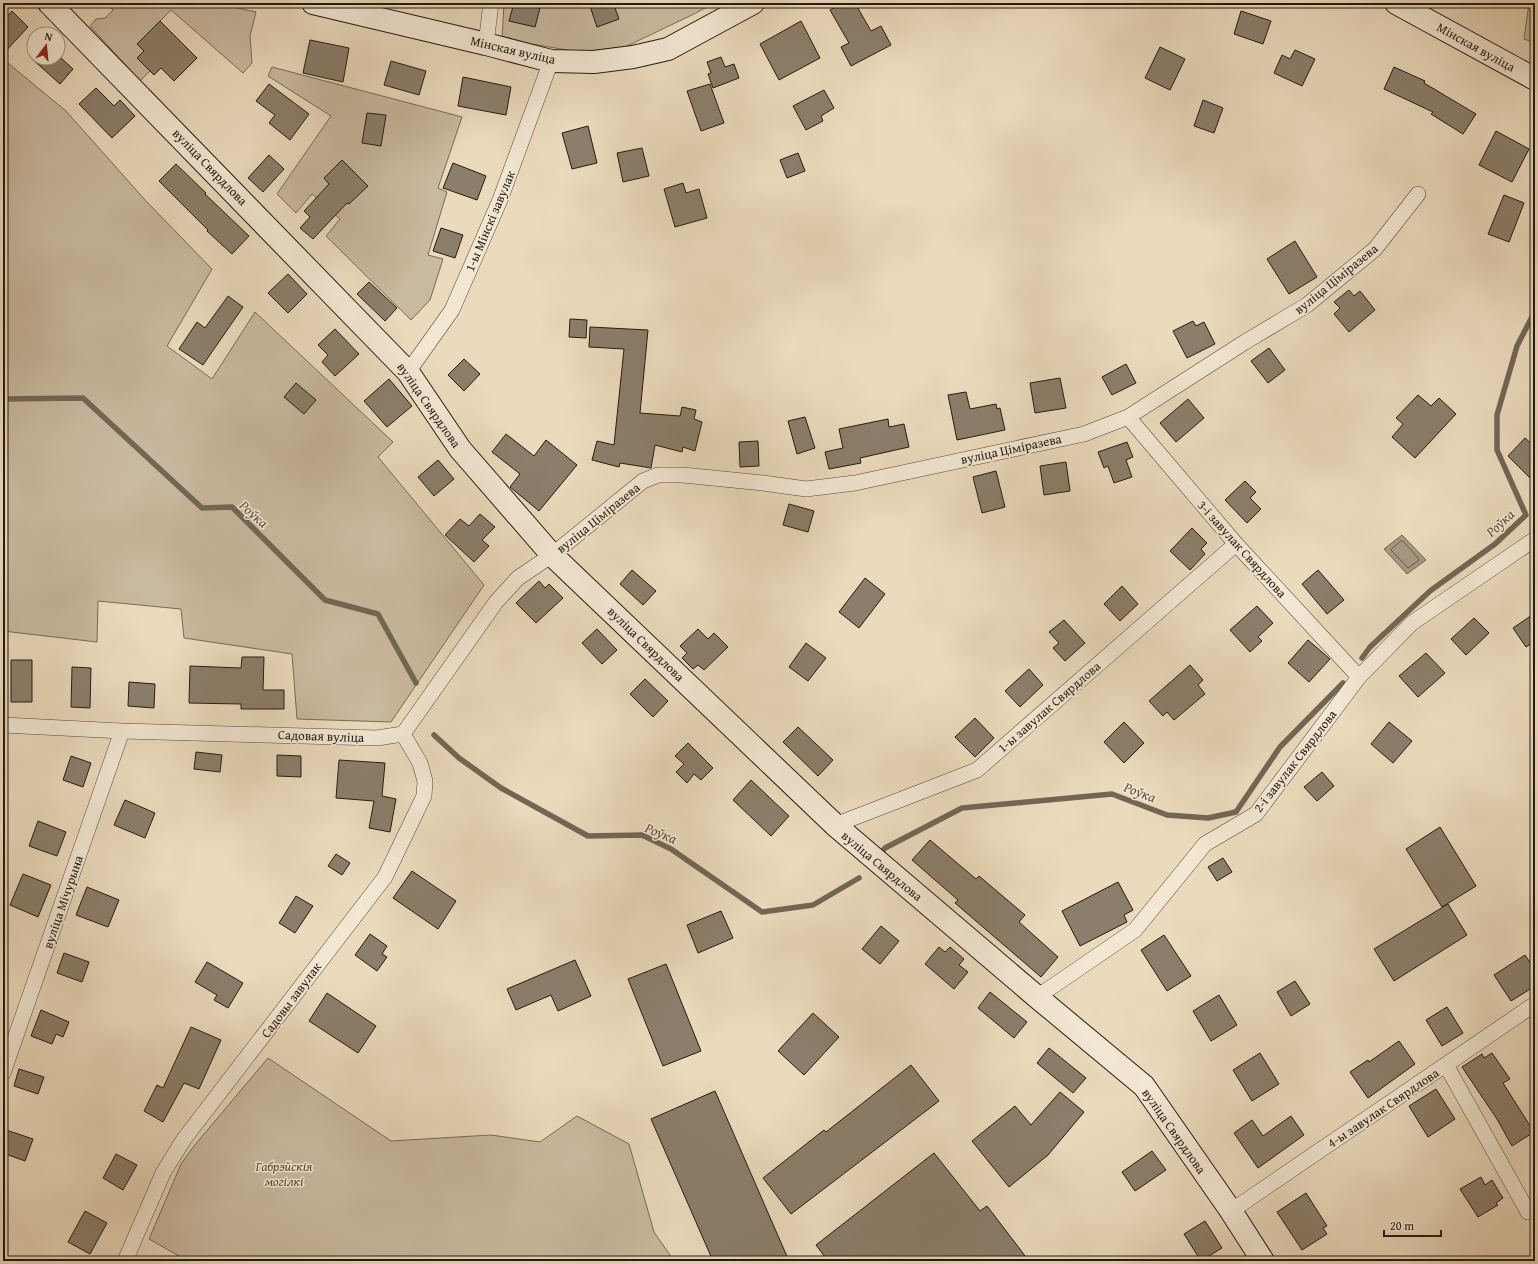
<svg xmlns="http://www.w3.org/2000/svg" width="1538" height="1264" viewBox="0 0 1538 1264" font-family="'Gentium Book Plus',serif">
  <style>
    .green { fill: #c9b99f; stroke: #766a59 }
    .water { fill: #a79983; stroke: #736656 }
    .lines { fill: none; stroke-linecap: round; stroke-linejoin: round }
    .shore { stroke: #665a4b; stroke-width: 1 }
    .stream { stroke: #736656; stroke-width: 5.5 }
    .building { fill: #8b7e6b; stroke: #241a13 }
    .street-casing { stroke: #564a3d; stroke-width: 16 }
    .secondary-casing { stroke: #241a13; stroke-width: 24 }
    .street { stroke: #f2e7d3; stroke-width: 15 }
    .secondary { stroke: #f2e7d3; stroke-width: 22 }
    .labels { text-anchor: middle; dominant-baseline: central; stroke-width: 3; stroke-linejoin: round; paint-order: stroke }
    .street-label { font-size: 13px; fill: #241a13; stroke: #f2e7d3 }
    .park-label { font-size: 13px; font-style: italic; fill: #564a3d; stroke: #f2e7d3 }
    .water-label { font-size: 14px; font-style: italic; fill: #584d40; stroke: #f2e7d3 }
  </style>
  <rect width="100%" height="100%" fill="#ebdabc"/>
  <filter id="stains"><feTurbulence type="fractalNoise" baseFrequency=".005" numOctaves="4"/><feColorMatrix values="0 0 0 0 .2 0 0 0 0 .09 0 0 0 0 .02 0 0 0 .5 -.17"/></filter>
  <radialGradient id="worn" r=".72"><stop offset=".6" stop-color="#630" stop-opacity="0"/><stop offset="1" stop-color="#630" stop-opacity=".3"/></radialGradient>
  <path class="green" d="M 106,3 L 215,3 L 256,12 L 250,36 L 252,63 L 243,73 L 171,10 L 137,44 L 144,51 L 137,58 L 150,71 L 140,81 L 90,26 L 96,19 L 105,18 L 113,10 Z
    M 504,3 L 714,3 L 694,14 L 625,47 L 579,52 L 502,39 Z
    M 1529,3 L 1535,3 L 1535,43 L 1524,39 Z
    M 3,59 L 66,111 L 146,201 L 212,269 L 167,346 L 212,379 L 255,312 L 393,442 L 378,457 L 484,585 L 391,722 L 297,719 L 292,654 L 184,638 L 181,609 L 98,601 L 97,642 L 3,631 Z
    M 272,67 L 462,117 L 438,188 L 447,192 L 428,255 L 443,259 L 430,300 L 411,320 L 326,236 L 340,219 L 312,194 L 296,213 L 277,194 L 331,116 L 268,76 Z
    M 268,1058 L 391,1141 L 491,1135 L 540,1142 L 577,1116 L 629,1144 L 654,1232 L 674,1261 L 188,1261 L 149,1239 L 181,1164 L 194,1146 Z"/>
  <path class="water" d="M 1402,535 L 1426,560 L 1407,574 L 1384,549 Z"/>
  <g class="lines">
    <path class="shore" d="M 1401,541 L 1403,541 L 1419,559 L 1418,561 L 1408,568 L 1391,550 Z"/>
    <path class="stream" d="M 3,399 L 83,398 L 202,508 L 232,507 L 325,600 L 378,614 L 416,683
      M 1362,658 L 1370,647 L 1430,591 L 1495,544 L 1526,515 L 1497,450 L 1497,415 L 1517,346 L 1535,311
      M 434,735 L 459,758 L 501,788 L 588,836 L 642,835 L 671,849 L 762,912 L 813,905 L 859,878
      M 880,854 L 885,848 L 962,808 L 1112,794 L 1167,815 L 1208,818 L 1236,812 L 1280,747 L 1343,683"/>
  </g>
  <path class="building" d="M 514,3 L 540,8 L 535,27 L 509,21 Z
    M 589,3 L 613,3 L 619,19 L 597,27 Z
    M 843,3 L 855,3 L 871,31 L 881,26 L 891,45 L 851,66 L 841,47 L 849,43 L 830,10 Z
    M 12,11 L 28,27 L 3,54 L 3,21 Z
    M 1241,11 L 1271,21 L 1263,44 L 1234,34 Z
    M 160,21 L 197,58 L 174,81 L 161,68 L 154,75 L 137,58 L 144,51 L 137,44 Z
    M 801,21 L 820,58 L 779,80 L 760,44 Z
    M 310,40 L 349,48 L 343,82 L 303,73 Z
    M 1160,47 L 1185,59 L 1170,90 L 1145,78 Z
    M 1295,50 L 1315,59 L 1302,86 L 1274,73 L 1282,55 L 1290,59 Z
    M 721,57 L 725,67 L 734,64 L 739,78 L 713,88 L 708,74 L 711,73 L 707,62 Z
    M 31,58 L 61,58 L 73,69 L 60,84 Z
    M 391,61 L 426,71 L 419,95 L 384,85 Z
    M 1394,67 L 1425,81 L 1424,83 L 1476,114 L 1463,134 L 1431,114 L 1433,112 L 1384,89 Z
    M 463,77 L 511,87 L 506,115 L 458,106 Z
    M 269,84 L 309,114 L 290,140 L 269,123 L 275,115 L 256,101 Z
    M 710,84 L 724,123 L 701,131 L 687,91 Z
    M 96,88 L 114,106 L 120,100 L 135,116 L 112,138 L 79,104 Z
    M 824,90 L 834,108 L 821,116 L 823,121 L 806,130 L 793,106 Z
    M 1203,100 L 1223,108 L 1214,133 L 1194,126 Z
    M 367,113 L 386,115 L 381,146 L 362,143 Z
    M 588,126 L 597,163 L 572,169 L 562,133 Z
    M 1496,131 L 1529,149 L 1512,182 L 1479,165 Z
    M 642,148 L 649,176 L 623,182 L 617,153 Z
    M 798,153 L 805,171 L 787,178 L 780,160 Z
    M 269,155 L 284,169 L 263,192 L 248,178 Z
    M 342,160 L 368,186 L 349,204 L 347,203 L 313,239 L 300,228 L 310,217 L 304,211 L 329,184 L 324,178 Z
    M 453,163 L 486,176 L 477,200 L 443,188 Z
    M 176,164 L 206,193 L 205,194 L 249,236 L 232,254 L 207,231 L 208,230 L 159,181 Z
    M 683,183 L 686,193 L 699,189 L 707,218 L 675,227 L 664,189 Z
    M 1504,195 L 1524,203 L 1509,242 L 1488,234 Z
    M 441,228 L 463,235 L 455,258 L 433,251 Z
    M 1295,241 L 1317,277 L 1289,294 L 1267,259 Z
    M 288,274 L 307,294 L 288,313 L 268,293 Z
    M 369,282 L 397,308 L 385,321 L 357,294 Z
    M 1349,290 L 1354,296 L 1360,291 L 1375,310 L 1349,332 L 1334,314 L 1340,308 L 1334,302 Z
    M 228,296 L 243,307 L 203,365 L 179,349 L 197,322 L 205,328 Z
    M 570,319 L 587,320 L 586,338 L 569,337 Z
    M 1193,321 L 1196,326 L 1204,322 L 1215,344 L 1187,358 L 1173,331 Z
    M 590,327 L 648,330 L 640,413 L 680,416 L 682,407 L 696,410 L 694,419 L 702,422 L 695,451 L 683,447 L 682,452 L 655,445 L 651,468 L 620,463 L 619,467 L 592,460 L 597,441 L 614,445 L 624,349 L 589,347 Z
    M 335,329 L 359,354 L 335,376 L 322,362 L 328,355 L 318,345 Z
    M 1269,348 L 1285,370 L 1268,383 L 1251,361 Z
    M 464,359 L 480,374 L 464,391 L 448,375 Z
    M 1126,364 L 1136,383 L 1112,395 L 1102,377 Z
    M 1060,378 L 1066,408 L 1035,413 L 1030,383 Z
    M 389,379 L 412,406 L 387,427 L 364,401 Z
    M 296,383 L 316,400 L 304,414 L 284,397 Z
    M 966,392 L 970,409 L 996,404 L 997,409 L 1000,408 L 1005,430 L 957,440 L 948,395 Z
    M 1418,395 L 1431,406 L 1439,398 L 1456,414 L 1415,458 L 1392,437 L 1403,424 L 1396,418 Z
    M 1188,399 L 1204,418 L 1176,442 L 1160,423 Z
    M 805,417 L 815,448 L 797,454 L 788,421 Z
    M 888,419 L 889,427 L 904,424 L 909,447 L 860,458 L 861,463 L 829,469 L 825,452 L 843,448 L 839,429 Z
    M 506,434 L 534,456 L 546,440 L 577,465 L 539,511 L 510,487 L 520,474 L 492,452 Z
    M 1525,438 L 1535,447 L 1535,483 L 1508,456 Z
    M 758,441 L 759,466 L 740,467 L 739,442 Z
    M 1127,442 L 1133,457 L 1126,460 L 1132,477 L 1114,483 L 1108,466 L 1104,468 L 1098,452 Z
    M 438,460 L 454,479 L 434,496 L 418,477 Z
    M 1066,462 L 1070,491 L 1044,495 L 1040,466 Z
    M 996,471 L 1005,507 L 982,513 L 973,477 Z
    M 1245,481 L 1256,492 L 1250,498 L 1261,509 L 1247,523 L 1225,500 Z
    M 789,504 L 814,511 L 808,532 L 783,525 Z
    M 480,514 L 495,527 L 482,540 L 489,546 L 474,562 L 445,535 L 460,519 L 469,526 Z
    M 1192,528 L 1207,543 L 1201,549 L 1205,554 L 1190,570 L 1170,551 Z
    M 632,570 L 656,591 L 643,605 L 620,584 Z
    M 1318,570 L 1344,600 L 1327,614 L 1302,584 Z
    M 865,578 L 885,594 L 859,628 L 839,612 Z
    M 539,581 L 545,588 L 549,584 L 563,598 L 536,623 L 516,603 Z
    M 1122,586 L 1138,604 L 1120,621 L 1104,604 Z
    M 1257,606 L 1273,623 L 1258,637 L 1262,641 L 1250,652 L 1230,630 Z
    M 1535,613 L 1535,641 L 1526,647 L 1513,628 Z
    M 1474,618 L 1489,633 L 1466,655 L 1451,639 Z
    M 1064,620 L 1085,643 L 1065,661 L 1053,648 L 1059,643 L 1049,632 Z
    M 597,629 L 617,650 L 602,664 L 582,643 Z
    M 698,629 L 708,639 L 714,633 L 728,647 L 704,670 L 698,665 L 693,669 L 682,658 L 687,653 L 680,646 Z
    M 1308,640 L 1330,659 L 1309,682 L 1288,663 Z
    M 806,643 L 826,658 L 808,681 L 789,667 Z
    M 1426,653 L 1445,673 L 1418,697 L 1399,676 Z
    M 242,657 L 264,657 L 263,690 L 284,690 L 284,709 L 241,709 L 241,704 L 189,703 L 190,666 L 241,668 Z
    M 11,660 L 32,660 L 32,702 L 11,702 Z
    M 1190,665 L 1203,680 L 1198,685 L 1205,694 L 1174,720 L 1167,712 L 1163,716 L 1149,701 Z
    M 72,667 L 91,668 L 90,708 L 71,707 Z
    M 1029,669 L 1043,685 L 1020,707 L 1005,691 Z
    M 645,679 L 668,701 L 653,717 L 630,694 Z
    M 129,682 L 155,684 L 154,708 L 128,706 Z
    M 975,718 L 994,738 L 975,757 L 955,737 Z
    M 1124,722 L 1144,743 L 1124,763 L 1104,742 Z
    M 1389,722 L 1412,741 L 1393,763 L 1371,744 Z
    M 798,727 L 833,760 L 818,776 L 783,742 Z
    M 688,743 L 713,768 L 701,780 L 694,774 L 687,783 L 676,772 L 684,764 L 675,756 Z
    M 196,752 L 222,755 L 220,772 L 194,769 Z
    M 277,755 L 301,756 L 301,777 L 277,776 Z
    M 71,756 L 91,763 L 83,787 L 63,780 Z
    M 339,760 L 385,763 L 382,796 L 396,799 L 390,832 L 369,828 L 374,801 L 336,798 Z
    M 1322,772 L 1334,786 L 1317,801 L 1304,787 Z
    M 751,780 L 789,816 L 771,836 L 733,800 Z
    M 125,800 L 155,813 L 145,838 L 114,825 Z
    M 38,821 L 66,832 L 57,856 L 29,846 Z
    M 1440,827 L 1476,886 L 1442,907 L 1406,849 Z
    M 930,840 L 976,879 L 979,876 L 1025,915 L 1019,922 L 1058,957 L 1041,977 L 955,903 L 958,900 L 912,860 Z
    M 336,854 L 350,863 L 342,875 L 328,866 Z
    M 1223,858 L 1232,872 L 1217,881 L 1208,867 Z
    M 412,871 L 456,901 L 438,929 L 393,898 Z
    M 23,874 L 51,885 L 38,917 L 10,905 Z
    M 1118,882 L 1133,910 L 1124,915 L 1127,922 L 1080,946 L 1062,911 Z
    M 87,887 L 119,900 L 108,927 L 76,915 Z
    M 296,896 L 313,906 L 295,933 L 279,923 Z
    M 1448,904 L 1467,935 L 1394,981 L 1374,949 Z
    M 721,911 L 733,938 L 698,953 L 687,925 Z
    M 881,926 L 899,941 L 880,964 L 862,949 Z
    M 370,934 L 387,946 L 382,954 L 387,957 L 377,971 L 355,955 Z
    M 1164,935 L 1191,976 L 1167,991 L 1141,950 Z
    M 939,947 L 945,952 L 950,947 L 964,959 L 959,965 L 968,972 L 954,989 L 925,964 Z
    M 64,953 L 89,962 L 82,982 L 57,973 Z
    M 1525,955 L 1535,970 L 1535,986 L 1511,1001 L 1494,975 Z
    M 575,960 L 591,996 L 558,1011 L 551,995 L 516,1010 L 507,989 Z
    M 207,962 L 243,983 L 228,1008 L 214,1000 L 217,995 L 195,982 Z
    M 666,964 L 701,1051 L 663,1066 L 628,979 Z
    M 1295,981 L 1310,1004 L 1291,1016 L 1277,992 Z
    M 990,992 L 1027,1022 L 1014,1038 L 978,1008 Z
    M 327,993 L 376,1026 L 358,1053 L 309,1021 Z
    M 1219,995 L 1237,1025 L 1211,1041 L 1193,1011 Z
    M 1447,1007 L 1463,1033 L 1442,1046 L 1426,1020 Z
    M 41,1010 L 69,1022 L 63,1037 L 56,1034 L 52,1044 L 31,1036 Z
    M 813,1013 L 839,1037 L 804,1075 L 778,1051 Z
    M 191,1027 L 221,1040 L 199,1089 L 184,1083 L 163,1122 L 144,1111 L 157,1085 L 163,1088 Z
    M 1399,1041 L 1415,1064 L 1368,1098 L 1350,1072 L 1368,1060 L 1369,1062 Z
    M 1049,1048 L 1086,1078 L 1073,1093 L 1037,1063 Z
    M 1260,1053 L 1279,1084 L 1252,1101 L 1233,1070 Z
    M 1492,1053 L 1510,1079 L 1503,1083 L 1534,1132 L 1512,1146 L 1497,1119 L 1462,1067 L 1482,1054 L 1484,1058 Z
    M 911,1065 L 939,1101 L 791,1214 L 763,1178 L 824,1130 L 826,1132 Z
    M 19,1069 L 44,1077 L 38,1094 L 14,1086 Z
    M 1436,1089 L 1455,1119 L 1428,1137 L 1409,1106 Z
    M 715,1091 L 772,1222 L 789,1261 L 713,1261 L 651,1119 Z
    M 1060,1092 L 1084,1112 L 1048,1155 L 1009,1187 L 972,1141 L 1015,1106 L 1031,1125 Z
    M 1291,1116 L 1304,1135 L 1258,1168 L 1234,1133 L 1252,1120 L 1263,1136 Z
    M 3,1129 L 33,1139 L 25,1161 L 3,1153 Z
    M 1152,1151 L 1166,1170 L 1135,1191 L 1122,1172 Z
    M 934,1153 L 980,1211 L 987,1206 L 1029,1261 L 828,1261 L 816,1245 Z
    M 116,1154 L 137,1165 L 123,1190 L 103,1178 Z
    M 1481,1177 L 1485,1185 L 1492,1180 L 1503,1198 L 1496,1203 L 1498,1205 L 1478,1217 L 1460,1189 Z
    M 1306,1193 L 1327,1226 L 1323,1228 L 1327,1234 L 1302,1250 L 1277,1212 Z
    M 85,1211 L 107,1223 L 90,1254 L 68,1242 Z
    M 1205,1221 L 1222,1248 L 1201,1261 L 1184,1234 Z"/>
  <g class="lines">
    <g class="street-casing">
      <path id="street" d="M 486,44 L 491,3
        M 408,372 L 452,310 L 500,200 L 551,61
        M 1128,417 L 1236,544 L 1359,677
        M 3,725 L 122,731 L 377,738 L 403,734 L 496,602 L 518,578 L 552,555 L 643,481 L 658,475 L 683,475 L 763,483 L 806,489 L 855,483 L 1084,434 L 1128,417 L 1245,342 L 1307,305 L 1375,249 L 1418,194
        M 835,825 L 977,770 L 1236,544
        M 1037,997 L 1135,930 L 1205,844 L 1256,814 L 1359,677 L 1412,623 L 1535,539
        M 1446,1065 L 1528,1212
        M 3,1073 L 122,731
        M 1231,1211 L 1535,1004
        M 125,1261 L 163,1173 L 184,1139 L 385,877 L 424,796 L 425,781 L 420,763 L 403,734"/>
    </g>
    <g class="secondary-casing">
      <path id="secondary" d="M 49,3 L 408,372 L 460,449 L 552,555 L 835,825 L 1037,997 L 1144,1086 L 1231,1211 L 1263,1261
        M 313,3 L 486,44 L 551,61 L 594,62 L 633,57 L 668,49 L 753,3
        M 1396,3 L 1535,79"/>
    </g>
    <use href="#street" class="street"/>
    <use href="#secondary" class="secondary"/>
  </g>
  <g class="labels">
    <g class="street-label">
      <text transform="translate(1476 47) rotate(29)">Мінская вуліца</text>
      <text transform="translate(513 50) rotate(13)">Мінская вуліца</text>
      <text transform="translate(210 167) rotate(46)">вуліца Свярдлова</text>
      <text transform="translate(490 221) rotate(-67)">1-ы Мінскі завулак</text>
      <text transform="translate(1336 279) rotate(-39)">вуліца Ціміразева</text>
      <text transform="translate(429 405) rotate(55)">вуліца Свярдлова</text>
      <text transform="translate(1011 449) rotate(-12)">вуліца Ціміразева</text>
      <text transform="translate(598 518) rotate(-39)">вуліца Ціміразева</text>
      <text transform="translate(1242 549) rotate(48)">3-і завулак Свярдлова</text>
      <text transform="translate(646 644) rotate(44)">вуліца Свярдлова</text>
      <text transform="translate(1049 707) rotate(-41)">1-ы завулак Свярдлова</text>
      <text transform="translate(321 736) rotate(2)">Садовая вуліца</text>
      <text transform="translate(1295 761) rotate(-52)">2-і завулак Свярдлова</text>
      <text transform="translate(882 866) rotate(40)">вуліца Свярдлова</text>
      <text transform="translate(63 902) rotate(-71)">вуліца Мічурына</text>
      <text transform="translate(291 1000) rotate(-53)">Садовы завулак</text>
      <text transform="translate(1383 1108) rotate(-34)">4-ы завулак Свярдлова</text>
      <text transform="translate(1174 1131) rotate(55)">вуліца Свярдлова</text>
    </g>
    <g class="park-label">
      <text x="284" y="1166">Габрэйскія<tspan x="284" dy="15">могілкі</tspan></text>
    </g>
    <g class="water-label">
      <text transform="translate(254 514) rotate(42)">Роўка</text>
      <text transform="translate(1500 523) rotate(-43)">Роўка</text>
      <text transform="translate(1140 792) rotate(21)">Роўка</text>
      <text transform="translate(661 833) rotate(23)">Роўка</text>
    </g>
  </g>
  <rect width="1538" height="1264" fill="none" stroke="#ebdabc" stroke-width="16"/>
  <rect x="4" y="4" width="1530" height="1256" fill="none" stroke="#241a13" stroke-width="2"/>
  <rect x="8" y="8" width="1522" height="1248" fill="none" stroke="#241a13"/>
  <g transform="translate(46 46) rotate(16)"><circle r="19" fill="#f2e7d3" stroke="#a09586"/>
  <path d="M0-3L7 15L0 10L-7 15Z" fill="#8f2418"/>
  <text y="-6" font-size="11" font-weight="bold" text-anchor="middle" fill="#241a13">N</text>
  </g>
  <path d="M1384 1230v6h57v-6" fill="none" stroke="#241a13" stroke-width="2"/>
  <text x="1390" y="1230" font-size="12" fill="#241a13" stroke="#f2e7d3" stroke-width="3" paint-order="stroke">20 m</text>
  <rect width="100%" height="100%" filter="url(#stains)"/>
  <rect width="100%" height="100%" fill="url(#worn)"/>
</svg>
